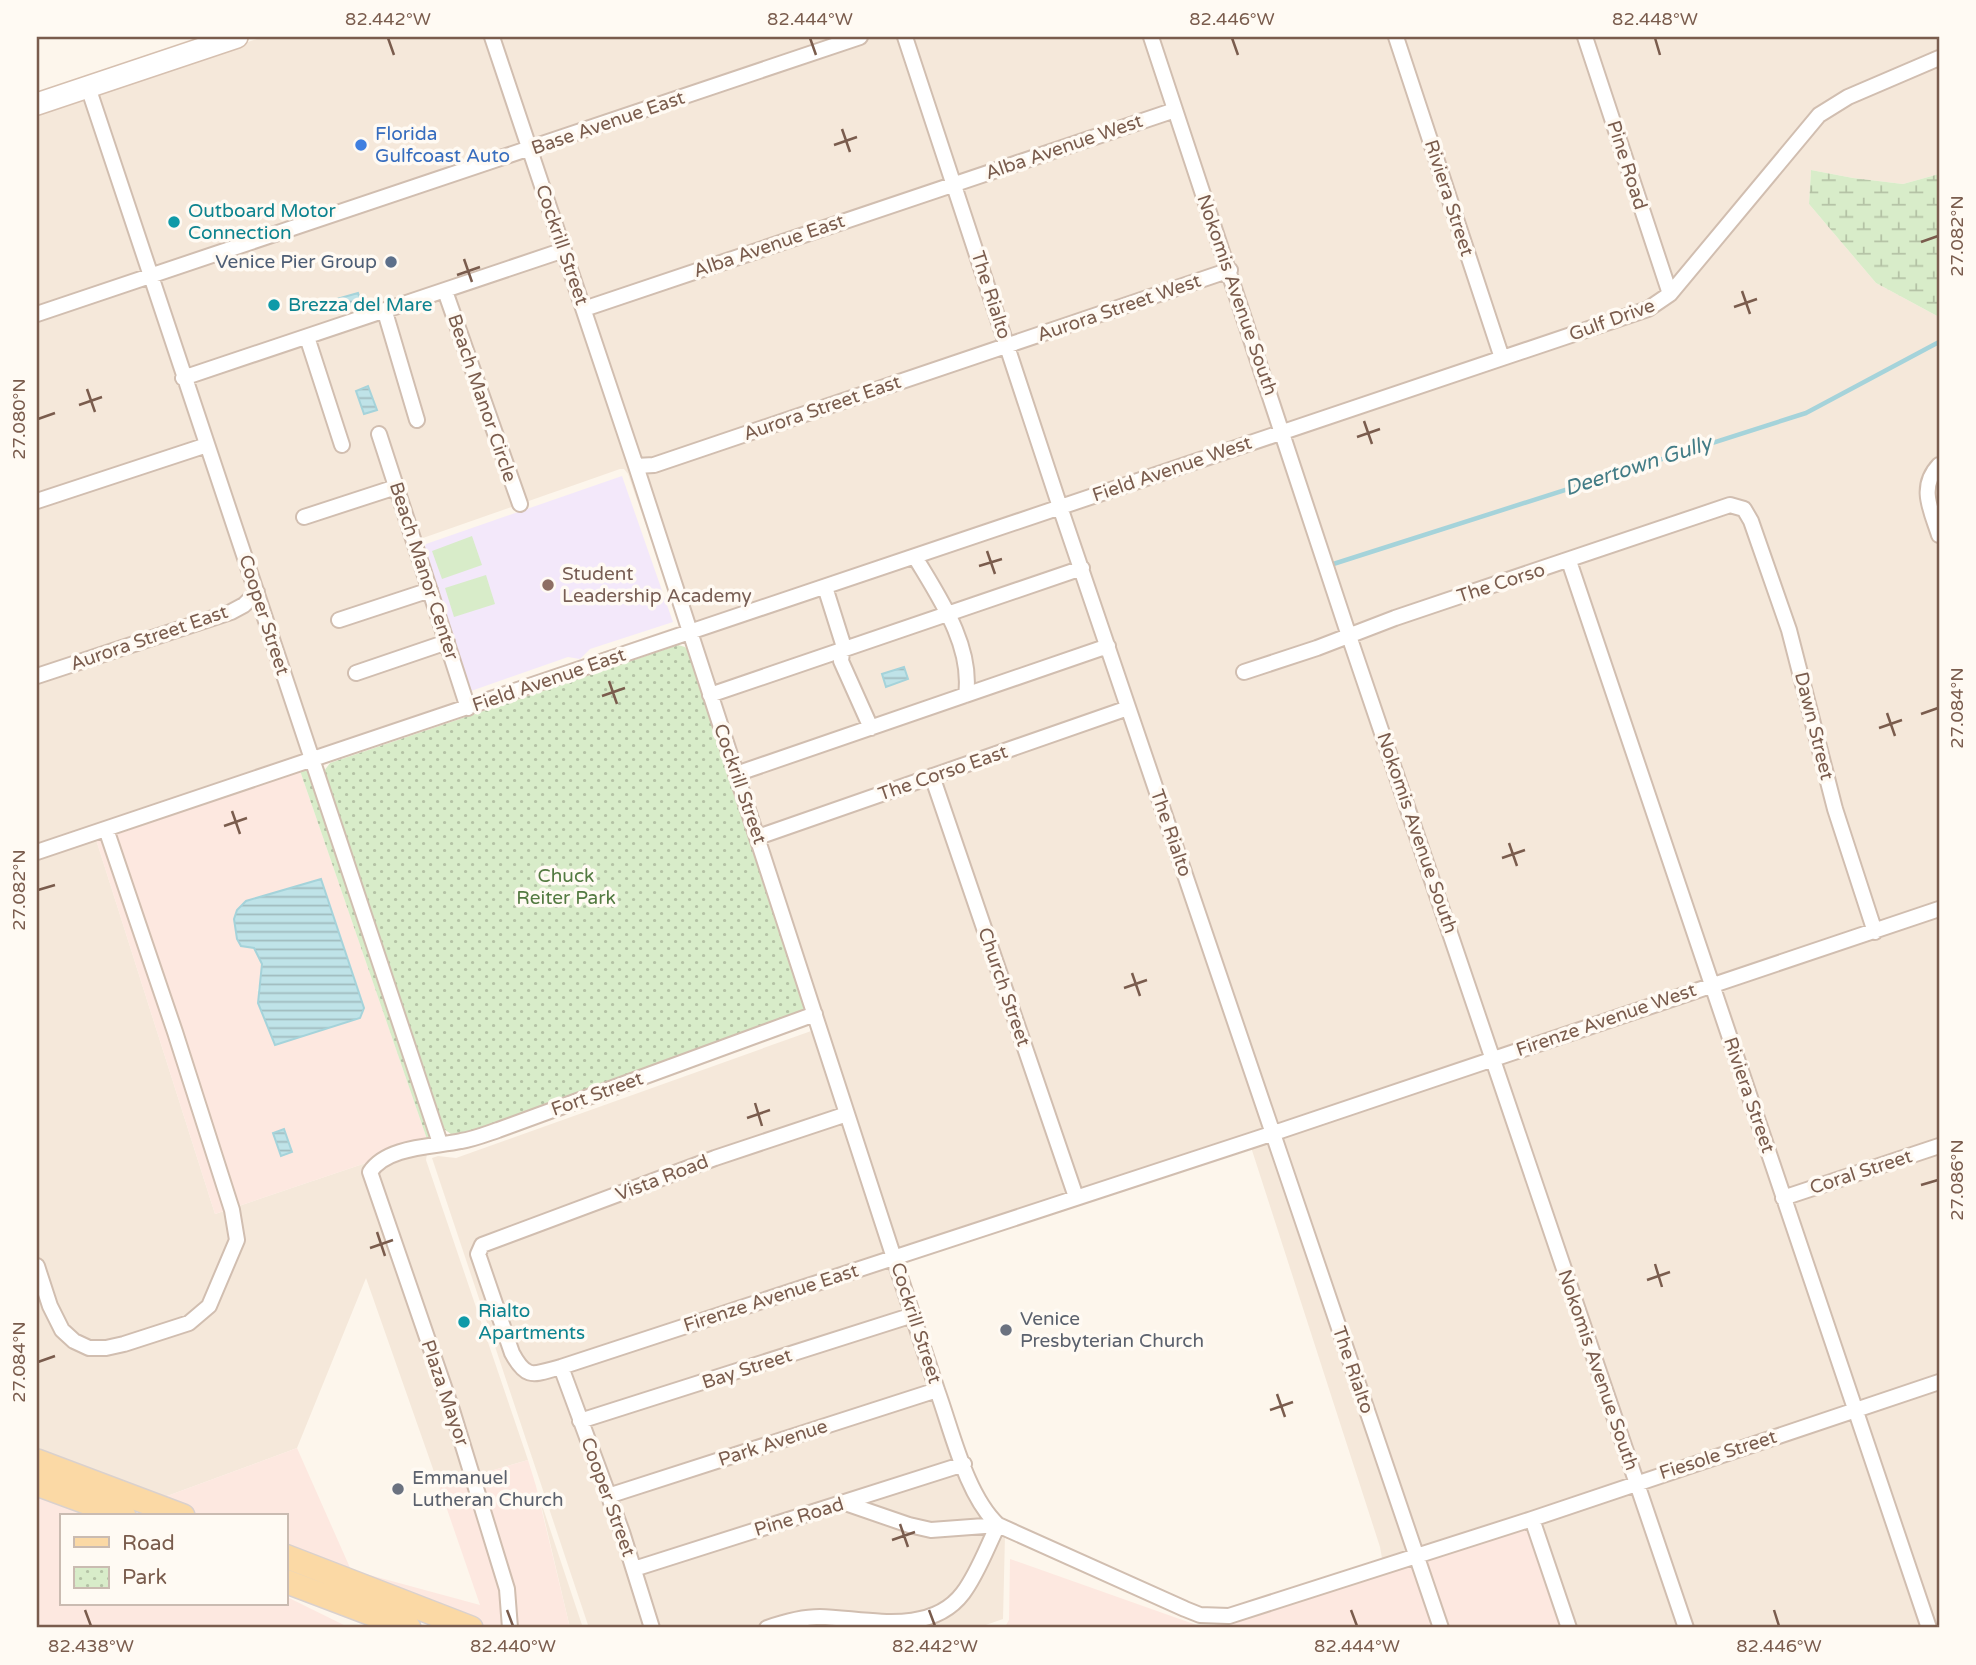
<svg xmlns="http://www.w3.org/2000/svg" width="1976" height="1665" viewBox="0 0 1976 1665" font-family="'Varela Round',sans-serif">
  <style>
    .residential { fill: #f5e8da; fill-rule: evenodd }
    .commercial { fill: #fde8e0; fill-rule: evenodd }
    .education { fill: #f3e8fa }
    .green { fill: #d8ecc9 }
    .wetland { fill: url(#wetland-marsh) }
    .park { fill: url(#park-dots) }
    .water { fill: url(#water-rules); stroke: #a5d3da; stroke-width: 2 }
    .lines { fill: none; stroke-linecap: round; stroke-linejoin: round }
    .stream { stroke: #a5d3da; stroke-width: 4.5 }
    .street-casing { stroke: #d1beb0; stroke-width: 18 }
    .secondary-casing { stroke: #d6c0b0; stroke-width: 24 }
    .primary-casing { stroke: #dad1cd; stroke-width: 26 }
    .street { stroke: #fff; stroke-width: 14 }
    .secondary { stroke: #fff; stroke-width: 21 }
    .primary { stroke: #fbd9a5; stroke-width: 23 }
    .ticks { fill: none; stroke: #7a5c4d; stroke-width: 2.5 }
    .shop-dot { fill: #3f7fe0; stroke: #fffaf3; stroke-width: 2.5 }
    .culture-dot { fill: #0f9aa8; stroke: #fffaf3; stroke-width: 2.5 }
    .service-dot { fill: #5c6f8a; stroke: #fffaf3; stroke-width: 2.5 }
    .education-dot { fill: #8d6e63; stroke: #fffaf3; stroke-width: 2.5 }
    .worship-dot { fill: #6b7280; stroke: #fffaf3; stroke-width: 2.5 }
    .labels { text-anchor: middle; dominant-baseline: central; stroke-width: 7; stroke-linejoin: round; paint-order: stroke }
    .street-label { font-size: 19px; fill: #7a5c4d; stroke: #fffaf3 }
    .shop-label { font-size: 19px; fill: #366cbe; stroke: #fffaf3; text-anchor: start }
    .culture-label { font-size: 19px; fill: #0d838f; stroke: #fffaf3; text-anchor: start }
    .service-label { font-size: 19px; fill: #4e5e75; stroke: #fffaf3; text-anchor: end }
    .education-label { font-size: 19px; fill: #785e54; stroke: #fffaf3; text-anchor: start }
    .park-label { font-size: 19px; fill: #537a41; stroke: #fffaf3 }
    .worship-label { font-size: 19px; fill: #5b616d; stroke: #fffaf3; text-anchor: start }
    .water-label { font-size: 21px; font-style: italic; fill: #437c86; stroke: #fffaf3 }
    .neatline { fill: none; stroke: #7a5c4d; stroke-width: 2.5 }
    .ticks-label { font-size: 18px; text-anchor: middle; fill: #7a5c4d }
  </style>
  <defs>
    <pattern id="wetland-marsh" width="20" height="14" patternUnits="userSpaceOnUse" patternTransform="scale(1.75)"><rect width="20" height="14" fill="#d8ecc9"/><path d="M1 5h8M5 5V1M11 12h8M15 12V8" fill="none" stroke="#b4c2a5"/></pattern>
    <pattern id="park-dots" width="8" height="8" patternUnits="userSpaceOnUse" patternTransform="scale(1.75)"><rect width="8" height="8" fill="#d8ecc9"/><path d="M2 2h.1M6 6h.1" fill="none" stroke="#b4c2a5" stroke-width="1.8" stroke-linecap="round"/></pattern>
    <pattern id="water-rules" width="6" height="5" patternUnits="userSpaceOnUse" patternTransform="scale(1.75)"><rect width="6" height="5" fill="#bfe3e8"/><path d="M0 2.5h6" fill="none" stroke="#a0bbbe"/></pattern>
  </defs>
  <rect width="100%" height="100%" fill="#fdf6ec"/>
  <path class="residential" d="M 263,37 L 1939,37 L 1939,174 L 1903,184 L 1853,178 L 1811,170 L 1809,204 L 1876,283 L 1939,317 L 1939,1628 L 1567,1628 L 1384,1569 L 1380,1547 L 1249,1141 L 895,1257 L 813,1023 L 455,1151 L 438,1150 L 427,1154 L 426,1160 L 528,1460 L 439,1486 L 366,1278 L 297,1448 L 159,1499 L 37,1453 L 37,113 ZM 620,469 L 624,469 L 628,474 L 679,620 L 678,626 L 594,655 L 590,660 L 576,666 L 569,664 L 470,697 L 420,542 L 423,538 ZM 683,640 L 688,642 L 810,1014 L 450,1141 L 428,1142 L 215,1214 L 93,830 Z
    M 814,1030 L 964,1485 L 979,1516 L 1005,1535 L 1003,1619 L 977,1628 L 589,1628 L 432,1158 L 438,1156 L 456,1158 Z
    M 539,1496 L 583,1628 L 570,1628 Z"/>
  <path class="commercial" d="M 297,762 L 428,1142 L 215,1214 L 93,830 ZM 321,880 L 364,1008 L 360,1018 L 257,991 L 262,978 L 262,964 L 254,948 Z
    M 297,1448 L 351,1570 L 480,1605 L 439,1486 L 528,1460 L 536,1486 L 570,1628 L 492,1628 L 285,1548 L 285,1516 L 203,1516 L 159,1499 Z
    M 37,1492 L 103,1516 L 61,1516 L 61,1604 L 285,1604 L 285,1596 L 350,1628 L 37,1628 Z
    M 1528,1514 L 1567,1628 L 997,1628 L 1006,1625 L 1009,1620 L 1010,1559 L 1205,1628 L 1384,1569 Z"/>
  <path class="education" d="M 622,476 L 673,622 L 590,649 L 580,659 L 568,657 L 471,691 L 424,549 L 426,544 Z"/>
  <path class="green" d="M 472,536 L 482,565 L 442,579 L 432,551 Z
    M 486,575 L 495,604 L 454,617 L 445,588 Z"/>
  <path class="wetland" d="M 1811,170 L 1853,178 L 1903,184 L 1939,174 L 1939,317 L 1876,283 L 1809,204 Z"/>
  <path class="park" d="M 678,645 L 685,647 L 694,658 L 806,1005 L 804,1011 L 479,1131 L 451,1134 L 444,1129 L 324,771 L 330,763 Z
    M 325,758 L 319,768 L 444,1137 L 428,1142 L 297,762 Z"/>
  <path class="water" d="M 358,293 L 361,302 L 340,309 L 337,299 Z
    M 368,386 L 377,410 L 364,414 L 356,391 Z
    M 904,667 L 908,679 L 886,687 L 882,674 Z
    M 321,879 L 364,1008 L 360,1018 L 275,1045 L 258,1003 L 262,964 L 254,948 L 241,946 L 237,939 L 234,919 L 237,910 L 246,901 Z
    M 284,1129 L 292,1152 L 281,1156 L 273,1133 Z"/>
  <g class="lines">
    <path class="stream" d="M 1327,566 L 1806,413 L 1939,342"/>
    <g class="street-casing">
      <path id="street" d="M 492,37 L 636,466 L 937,1390 C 952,1431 966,1495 998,1525 L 1185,1609 L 1200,1615 L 1229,1616 L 1532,1519 L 1939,1382
        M 905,37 L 1060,507 L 1441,1628
        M 1151,37 L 1349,636 L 1686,1628
        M 1396,37 L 1502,358
        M 1585,37 L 1670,294
        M 88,87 L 440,1143
        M 445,291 L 520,504
        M 584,309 L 1175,110
        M 385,312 L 417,420
        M 37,314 L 860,37
        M 307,337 L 342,445
        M 183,378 L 564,250
        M 379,434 L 468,708
        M 1939,465 C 1918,487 1931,510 1939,535
        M 636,466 L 654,465 L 1230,270
        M 37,501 L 207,445
        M 304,517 L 396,487
        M 915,557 C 939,597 973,646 966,695
        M 1569,561 L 1929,1628
        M 825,587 L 843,644 L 841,661 L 871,728
        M 339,620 L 430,590
        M 1244,672 L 1317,648 L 1395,618 L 1730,505 L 1744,509 L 1751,521 L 1789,630 L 1835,809 L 1875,932
        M 356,673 L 447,642
        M 37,676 L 231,612 L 244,605 L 257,592
        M 710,695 L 1082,568
        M 736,774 L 1108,646
        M 932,776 L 1076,1197
        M 758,837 L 1128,708
        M 37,852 L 1648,309 L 1670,294 L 1819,115 L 1848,97 L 1939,58
        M 847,1114 L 715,1158 L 482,1245 L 478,1254 L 512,1353 C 527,1381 534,1374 561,1367 L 1274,1133 L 1939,909
        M 1783,1198 L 1939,1146
        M 37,1266 L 50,1306 L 62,1330 L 74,1341 L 89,1348 L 106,1348 L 124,1344 L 189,1323 L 209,1306 L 237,1240 L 232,1210 L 175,1032 L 106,829
        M 561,1367 L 622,1532 L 652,1628
        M 580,1421 L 913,1315
        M 608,1496 L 937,1390
        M 845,1503 L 909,1525 L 931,1530 L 998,1525
        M 1532,1519 L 1569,1628
        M 634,1569 L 964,1464
        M 510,1628 L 507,1589 L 452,1410 L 370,1172 C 387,1146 433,1147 461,1141 C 474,1139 486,1134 498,1130 L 815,1014
        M 767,1628 C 784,1622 801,1617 820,1617 C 865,1618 930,1637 963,1593 C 978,1573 987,1547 998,1525"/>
    </g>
    <g class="secondary-casing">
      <path id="secondary" d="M 37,104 L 237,37"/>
    </g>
    <g class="primary-casing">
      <path id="primary" d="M 37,1461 L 183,1516
        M 37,1484 L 124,1516
        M 285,1556 L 471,1628
        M 285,1581 L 409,1628"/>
    </g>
    <use href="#street" class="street"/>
    <use href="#secondary" class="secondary"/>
    <use href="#primary" class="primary"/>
  </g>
  <path class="ticks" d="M 388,38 L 394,55M 810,38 L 816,55M 1232,38 L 1238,55M 1655,38 L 1660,55M 842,129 L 850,152M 834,145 L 857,137M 1921,242 L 1938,236M 464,259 L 472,282M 457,275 L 480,267M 1742,291 L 1750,314M 1734,307 L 1757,299M 87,389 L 95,412M 79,405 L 102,397M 38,419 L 55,413M 1364,421 L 1372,444M 1357,437 L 1380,429M 987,551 L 995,574M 979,566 L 1002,559M 609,681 L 617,704M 602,696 L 625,688M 1887,713 L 1895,736M 1921,714 L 1938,708M 1879,728 L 1902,720M 232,811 L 240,834M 224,826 L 247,818M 1509,843 L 1517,866M 1502,858 L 1525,850M 38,890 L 55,885M 1132,973 L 1140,996M 1124,988 L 1147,980M 755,1103 L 762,1126M 747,1118 L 770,1110M 1921,1185 L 1938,1180M 377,1232 L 385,1256M 370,1248 L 393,1240M 1655,1264 L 1662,1287M 1647,1280 L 1670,1272M 38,1362 L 55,1356M 1277,1394 L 1285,1417M 1270,1410 L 1293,1402M 900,1524 L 908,1547M 892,1540 L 915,1532M 85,1610 L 91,1626M 507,1610 L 513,1626M 929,1610 L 935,1626M 1351,1610 L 1357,1626M 1774,1610 L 1779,1626"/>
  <circle class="shop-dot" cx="361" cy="145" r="7"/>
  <g class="culture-dot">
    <circle cx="174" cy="222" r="7"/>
    <circle cx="274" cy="305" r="7"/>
    <circle cx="464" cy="1322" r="7"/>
  </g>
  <circle class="service-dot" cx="391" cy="262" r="7"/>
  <circle class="education-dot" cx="548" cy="585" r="7"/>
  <g class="worship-dot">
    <circle cx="1006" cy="1330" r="7"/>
    <circle cx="398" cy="1489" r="7"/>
  </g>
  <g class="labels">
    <g class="street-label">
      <text transform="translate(608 123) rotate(-19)">Base Avenue East</text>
      <text transform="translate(1064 147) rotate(-19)">Alba Avenue West</text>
      <text transform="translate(1627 165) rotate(72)">Pine Road</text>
      <text transform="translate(1449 198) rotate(72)">Riviera Street</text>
      <text transform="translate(562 245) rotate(71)">Cockrill Street</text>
      <text transform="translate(769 246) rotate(-19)">Alba Avenue East</text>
      <text transform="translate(991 295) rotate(72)">The Rialto</text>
      <text transform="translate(1237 295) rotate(71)">Nokomis Avenue South</text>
      <text transform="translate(1119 308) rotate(-19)">Aurora Street West</text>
      <text transform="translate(1612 320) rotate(-20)">Gulf Drive</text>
      <text transform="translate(482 398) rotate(71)">Beach Manor Circle</text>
      <text transform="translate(822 408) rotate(-19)">Aurora Street East</text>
      <text transform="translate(1172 469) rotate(-19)">Field Avenue West</text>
      <text transform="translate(424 571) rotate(72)">Beach Manor Center</text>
      <text transform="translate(1501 583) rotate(-18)">The Corso</text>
      <text transform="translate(264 615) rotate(72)">Cooper Street</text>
      <text transform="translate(149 638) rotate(-19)">Aurora Street East</text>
      <text transform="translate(549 680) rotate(-19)">Field Avenue East</text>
      <text transform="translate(1814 726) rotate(76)">Dawn Street</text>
      <text transform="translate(943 773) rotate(-19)">The Corso East</text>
      <text transform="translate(740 784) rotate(71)">Cockrill Street</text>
      <text transform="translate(1171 833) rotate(71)">The Rialto</text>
      <text transform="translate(1417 833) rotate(71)">Nokomis Avenue South</text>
      <text transform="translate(1004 987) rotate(71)">Church Street</text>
      <text transform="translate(1606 1020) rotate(-19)">Firenze Avenue West</text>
      <text transform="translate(597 1094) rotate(-20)">Fort Street</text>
      <text transform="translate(1749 1095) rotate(71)">Riviera Street</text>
      <text transform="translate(1861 1172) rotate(-18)">Coral Street</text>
      <text transform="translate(662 1178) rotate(-21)">Vista Road</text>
      <text transform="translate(771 1298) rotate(-18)">Firenze Avenue East</text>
      <text transform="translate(916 1323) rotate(72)">Cockrill Street</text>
      <text transform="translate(747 1369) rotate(-18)">Bay Street</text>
      <text transform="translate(1353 1370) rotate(71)">The Rialto</text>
      <text transform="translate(1598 1370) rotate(71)">Nokomis Avenue South</text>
      <text transform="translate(445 1393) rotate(71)">Plaza Mayor</text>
      <text transform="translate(773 1443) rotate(-18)">Park Avenue</text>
      <text transform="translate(1718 1455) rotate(-18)">Fiesole Street</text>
      <text transform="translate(608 1497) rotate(70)">Cooper Street</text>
      <text transform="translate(799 1517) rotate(-17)">Pine Road</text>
    </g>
    <g class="shop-label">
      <text x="375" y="134">Florida<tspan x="375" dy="22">Gulfcoast Auto</tspan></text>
    </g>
    <g class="culture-label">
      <text x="188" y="211">Outboard Motor<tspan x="188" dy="22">Connection</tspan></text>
      <text x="288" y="305">Brezza del Mare</text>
      <text x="478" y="1311">Rialto<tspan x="478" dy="22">Apartments</tspan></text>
    </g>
    <g class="service-label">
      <text x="377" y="262">Venice Pier Group</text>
    </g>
    <g class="education-label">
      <text x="562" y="574">Student<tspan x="562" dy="22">Leadership Academy</tspan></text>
    </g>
    <g class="park-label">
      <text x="566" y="876">Chuck<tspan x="566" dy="22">Reiter Park</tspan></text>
    </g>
    <g class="worship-label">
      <text x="1020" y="1319">Venice<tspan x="1020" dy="22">Presbyterian Church</tspan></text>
      <text x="412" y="1478">Emmanuel<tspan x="412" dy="22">Lutheran Church</tspan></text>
    </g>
    <g class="water-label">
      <text transform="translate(1638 466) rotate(-18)">Deertown Gully</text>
    </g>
  </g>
  <rect width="1976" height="1665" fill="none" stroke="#fffaf3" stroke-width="77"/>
  <rect x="60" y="1514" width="228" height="91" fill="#fffaf3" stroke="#cabbb1" stroke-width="2"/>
  <rect x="74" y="1537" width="35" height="10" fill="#fbd9a5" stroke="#cabbb1" stroke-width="2"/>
  <text x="122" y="1550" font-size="21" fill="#7a5c4d">Road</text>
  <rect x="74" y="1567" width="35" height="21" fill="url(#park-dots)" stroke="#cabbb1" stroke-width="2"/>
  <text x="122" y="1584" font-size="21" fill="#7a5c4d">Park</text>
  <rect x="38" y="38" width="1900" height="1588" class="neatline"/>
  <g class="ticks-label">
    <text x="388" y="25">82.442°W</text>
    <text x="810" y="25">82.444°W</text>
    <text x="1232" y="25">82.446°W</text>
    <text x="1655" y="25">82.448°W</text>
    <text transform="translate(1957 236) rotate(-90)" y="6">27.082°N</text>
    <text transform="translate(19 419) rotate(-90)" y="6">27.080°N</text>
    <text transform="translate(1957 708) rotate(-90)" y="6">27.084°N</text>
    <text transform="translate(19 890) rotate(-90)" y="6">27.082°N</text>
    <text transform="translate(1957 1180) rotate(-90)" y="6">27.086°N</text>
    <text transform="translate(19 1362) rotate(-90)" y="6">27.084°N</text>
    <text x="91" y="1652">82.438°W</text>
    <text x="513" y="1652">82.440°W</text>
    <text x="935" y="1652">82.442°W</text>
    <text x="1357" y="1652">82.444°W</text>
    <text x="1779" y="1652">82.446°W</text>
  </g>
</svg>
